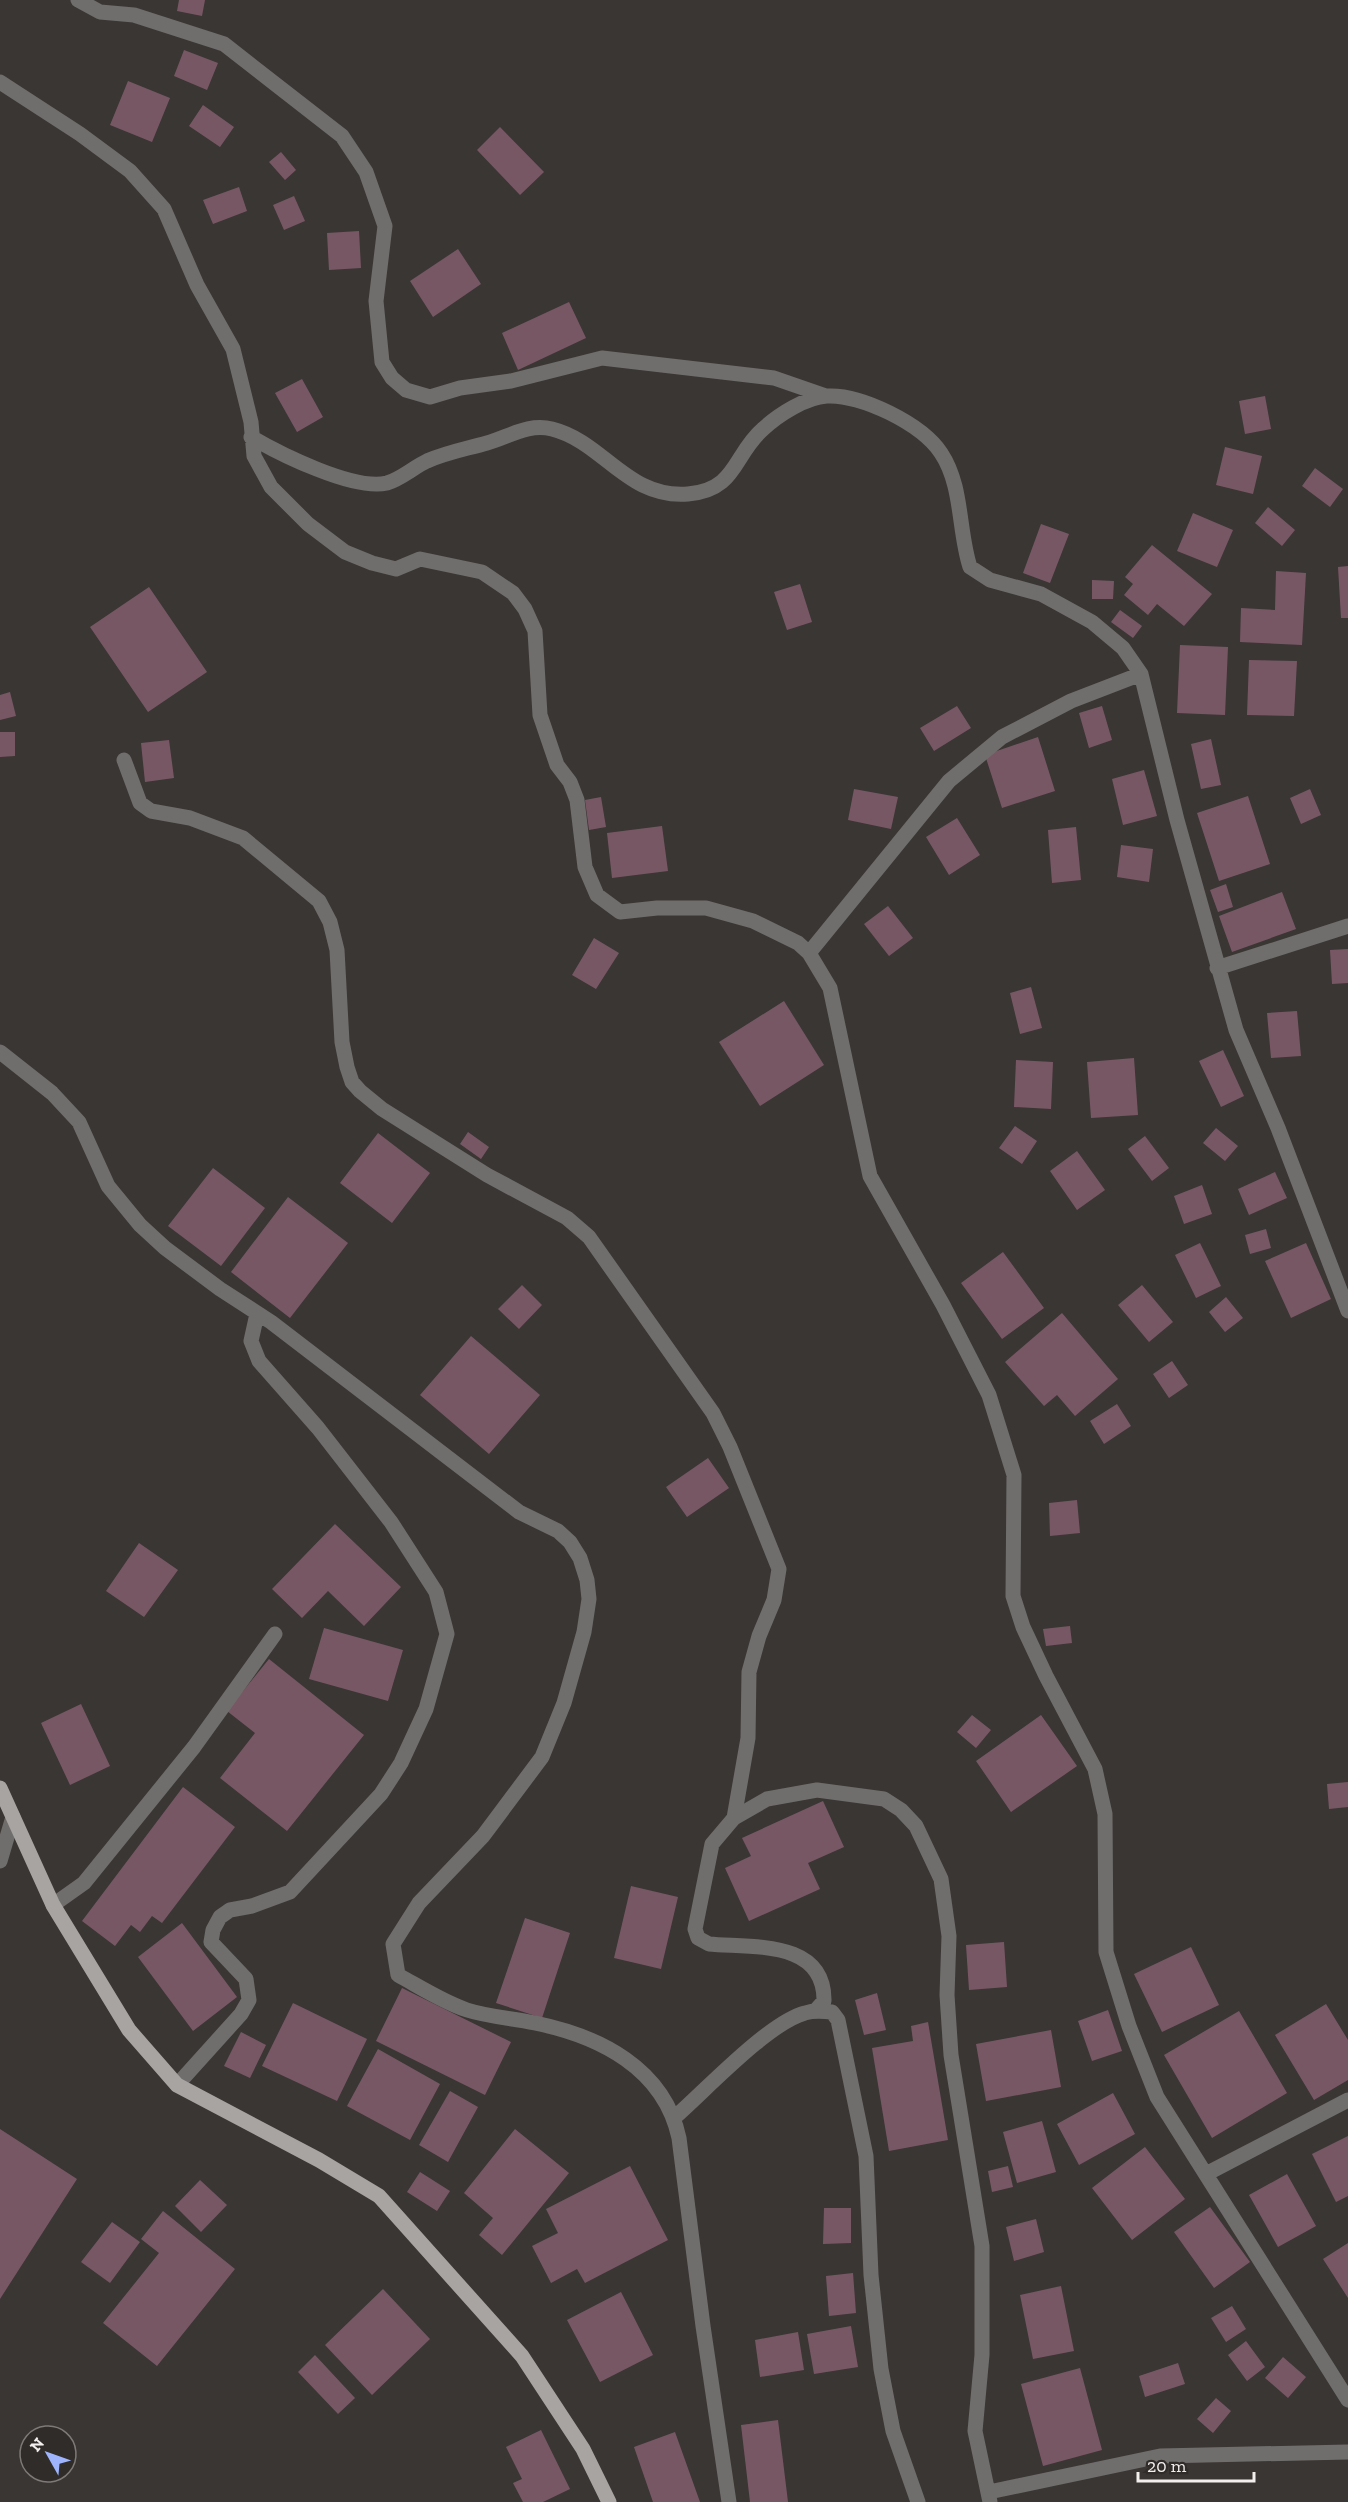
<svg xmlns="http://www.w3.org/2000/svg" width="1348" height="2502" viewBox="0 0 1348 2502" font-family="'Zilla Slab',serif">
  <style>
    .building { fill: #785765 }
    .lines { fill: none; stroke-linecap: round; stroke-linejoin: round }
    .minor { stroke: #706e6d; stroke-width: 15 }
    .major { stroke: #a8a4a2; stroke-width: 15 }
  </style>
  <rect width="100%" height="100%" fill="#3a3634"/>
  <path class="building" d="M 179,0 L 205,0 L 202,16 L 177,11 Z
    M 184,50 L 218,63 L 207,90 L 174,76 Z
    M 128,81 L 170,98 L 152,142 L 110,125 Z
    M 203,105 L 234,127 L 220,147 L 189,126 Z
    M 500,127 L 544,172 L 520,195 L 477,150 Z
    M 281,152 L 296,170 L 285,180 L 269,162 Z
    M 239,187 L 247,211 L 213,224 L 203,200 Z
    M 294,196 L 305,221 L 284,230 L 273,205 Z
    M 359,231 L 361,268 L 329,270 L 327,233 Z
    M 458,249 L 481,284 L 433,317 L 410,281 Z
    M 569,302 L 586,338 L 518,370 L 502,333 Z
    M 302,379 L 323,417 L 297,432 L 275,393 Z
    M 1265,396 L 1271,429 L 1245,434 L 1239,401 Z
    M 1225,447 L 1262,456 L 1253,494 L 1216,485 Z
    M 1315,468 L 1343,489 L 1330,507 L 1302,486 Z
    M 1268,507 L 1295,530 L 1282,546 L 1255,523 Z
    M 1193,513 L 1233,530 L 1217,567 L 1177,551 Z
    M 1041,524 L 1069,534 L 1050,583 L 1023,573 Z
    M 1152,545 L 1212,594 L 1184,626 L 1157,604 L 1148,615 L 1124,595 L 1133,584 L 1125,577 Z
    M 1348,566 L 1348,618 L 1341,618 L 1338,567 Z
    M 1276,571 L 1306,573 L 1302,645 L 1240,642 L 1241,608 L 1275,610 Z
    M 1092,580 L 1114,581 L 1113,599 L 1092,599 Z
    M 800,584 L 812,622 L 787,630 L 774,592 Z
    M 149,587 L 207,672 L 148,712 L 90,627 Z
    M 1120,610 L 1142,626 L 1133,638 L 1111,622 Z
    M 1180,645 L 1228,647 L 1225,715 L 1177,713 Z
    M 1249,660 L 1297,661 L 1294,716 L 1247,715 Z
    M 10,692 L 16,716 L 0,720 L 0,695 Z
    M 957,706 L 971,728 L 934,751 L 920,728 Z
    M 1102,706 L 1112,740 L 1089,748 L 1079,713 Z
    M 0,732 L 15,732 L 15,756 L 0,757 Z
    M 1038,737 L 1055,791 L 1002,808 L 985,755 Z
    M 1211,739 L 1221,785 L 1201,789 L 1191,744 Z
    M 169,740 L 174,778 L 145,782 L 141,743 Z
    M 1144,770 L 1157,816 L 1123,825 L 1112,779 Z
    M 854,789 L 898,797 L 891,829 L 848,820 Z
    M 1310,789 L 1321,815 L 1301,824 L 1290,798 Z
    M 1248,796 L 1270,864 L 1219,881 L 1197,813 Z
    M 601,797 L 606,827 L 589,830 L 585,800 Z
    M 957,818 L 980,855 L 949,875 L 926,837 Z
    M 662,826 L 668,871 L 612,878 L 607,833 Z
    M 1076,827 L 1081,880 L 1052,883 L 1048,830 Z
    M 1121,845 L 1153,849 L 1149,882 L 1117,877 Z
    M 1226,884 L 1233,907 L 1218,912 L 1210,890 Z
    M 1282,892 L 1296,929 L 1232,952 L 1219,916 Z
    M 888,906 L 913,938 L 889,956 L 864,924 Z
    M 594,938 L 619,953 L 596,989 L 572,975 Z
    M 1348,949 L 1348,983 L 1332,984 L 1330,950 Z
    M 1031,987 L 1042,1028 L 1020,1034 L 1010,993 Z
    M 784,1001 L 824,1065 L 760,1106 L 719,1042 Z
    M 1297,1011 L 1301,1056 L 1271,1058 L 1267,1013 Z
    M 1223,1050 L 1244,1096 L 1221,1107 L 1199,1061 Z
    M 1134,1058 L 1138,1115 L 1091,1118 L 1087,1062 Z
    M 1016,1060 L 1053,1062 L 1051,1109 L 1014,1107 Z
    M 1015,1126 L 1037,1141 L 1022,1164 L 999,1148 Z
    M 1216,1128 L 1238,1146 L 1225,1161 L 1203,1143 Z
    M 468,1132 L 489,1147 L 481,1159 L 460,1144 Z
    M 378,1133 L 430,1173 L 392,1223 L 340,1183 Z
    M 1145,1136 L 1169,1168 L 1152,1181 L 1128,1149 Z
    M 1077,1151 L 1105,1190 L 1077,1210 L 1050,1171 Z
    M 213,1168 L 265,1208 L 221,1266 L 168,1226 Z
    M 1275,1172 L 1287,1198 L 1249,1215 L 1238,1189 Z
    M 1202,1185 L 1212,1214 L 1184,1224 L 1174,1196 Z
    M 288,1197 L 348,1243 L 290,1318 L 231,1272 Z
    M 1266,1229 L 1271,1248 L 1250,1254 L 1245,1235 Z
    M 1200,1243 L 1221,1286 L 1196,1298 L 1175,1255 Z
    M 1306,1243 L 1331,1299 L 1291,1318 L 1265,1261 Z
    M 1003,1252 L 1044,1308 L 1002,1339 L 961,1283 Z
    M 522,1285 L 542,1305 L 519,1329 L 498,1309 Z
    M 1142,1285 L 1173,1322 L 1149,1342 L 1118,1305 Z
    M 1226,1297 L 1243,1318 L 1225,1332 L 1209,1312 Z
    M 1062,1313 L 1118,1379 L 1075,1416 L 1057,1395 L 1044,1406 L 1005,1362 Z
    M 471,1336 L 540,1395 L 489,1454 L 420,1395 Z
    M 1172,1361 L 1188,1385 L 1169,1398 L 1153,1374 Z
    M 1117,1404 L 1131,1426 L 1104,1444 L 1090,1421 Z
    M 708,1458 L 729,1488 L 687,1517 L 666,1487 Z
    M 1077,1500 L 1080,1533 L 1050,1536 L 1049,1503 Z
    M 335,1524 L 401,1587 L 364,1626 L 328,1591 L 302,1618 L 272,1589 Z
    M 139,1543 L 178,1570 L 144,1617 L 106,1591 Z
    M 1070,1626 L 1072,1643 L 1046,1646 L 1043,1629 Z
    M 324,1628 L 403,1650 L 388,1701 L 309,1679 Z
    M 269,1659 L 364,1735 L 287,1831 L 220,1778 L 255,1733 L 227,1711 Z
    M 81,1704 L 110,1766 L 70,1785 L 41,1723 Z
    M 972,1715 L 991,1730 L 976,1748 L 957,1732 Z
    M 1041,1715 L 1077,1766 L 1011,1812 L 976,1761 Z
    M 1348,1782 L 1348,1807 L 1329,1809 L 1327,1784 Z
    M 183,1787 L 235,1827 L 162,1923 L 152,1916 L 140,1932 L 131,1925 L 115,1946 L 82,1921 Z
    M 823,1801 L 844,1847 L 808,1863 L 820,1889 L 749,1921 L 725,1868 L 751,1856 L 742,1838 Z
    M 631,1886 L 678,1897 L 661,1969 L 614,1958 Z
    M 525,1918 L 570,1933 L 542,2018 L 496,2003 Z
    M 182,1923 L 237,1997 L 193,2031 L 138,1957 Z
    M 1004,1942 L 1007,1987 L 969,1990 L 966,1945 Z
    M 1191,1947 L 1219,2005 L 1162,2032 L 1134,1974 Z
    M 402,1988 L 511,2042 L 485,2095 L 376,2041 Z
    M 877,1993 L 886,2030 L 864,2035 L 855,2000 Z
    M 293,2003 L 367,2039 L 337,2101 L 262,2066 Z
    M 1326,2004 L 1348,2040 L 1348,2080 L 1314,2100 L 1275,2035 Z
    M 1108,2010 L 1122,2051 L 1092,2061 L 1078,2021 Z
    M 1239,2011 L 1287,2093 L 1212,2138 L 1164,2055 Z
    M 928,2022 L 948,2140 L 889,2151 L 872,2048 L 913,2041 L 911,2026 Z
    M 1051,2030 L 1061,2087 L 986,2101 L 976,2044 Z
    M 241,2032 L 266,2045 L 250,2078 L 224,2066 Z
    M 378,2049 L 440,2084 L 410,2140 L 347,2106 Z
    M 450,2091 L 478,2107 L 448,2162 L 419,2145 Z
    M 1113,2093 L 1135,2134 L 1079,2165 L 1057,2124 Z
    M 1042,2121 L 1056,2172 L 1017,2183 L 1003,2132 Z
    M 0,2129 L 77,2179 L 0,2299 Z
    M 515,2129 L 569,2173 L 502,2255 L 479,2235 L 493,2218 L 464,2193 Z
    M 1348,2136 L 1348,2196 L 1336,2202 L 1312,2154 Z
    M 1145,2147 L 1185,2199 L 1132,2240 L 1092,2188 Z
    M 630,2166 L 668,2240 L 585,2283 L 577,2269 L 551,2283 L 532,2246 L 558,2233 L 546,2209 Z
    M 1008,2166 L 1013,2187 L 992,2192 L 988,2171 Z
    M 420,2172 L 450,2191 L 437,2211 L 407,2192 Z
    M 1287,2174 L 1316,2226 L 1278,2247 L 1249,2195 Z
    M 200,2180 L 227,2205 L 201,2232 L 175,2206 Z
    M 1210,2207 L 1250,2262 L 1214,2288 L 1174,2232 Z
    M 824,2208 L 851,2208 L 851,2243 L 823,2244 Z
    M 163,2211 L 235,2269 L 157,2366 L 103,2323 L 159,2253 L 141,2239 Z
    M 1036,2219 L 1044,2252 L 1014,2261 L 1006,2227 Z
    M 112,2222 L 140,2242 L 110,2283 L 81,2262 Z
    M 1348,2243 L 1348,2298 L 1323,2259 Z
    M 853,2273 L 856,2313 L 829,2316 L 826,2276 Z
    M 1061,2286 L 1074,2351 L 1033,2359 L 1020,2295 Z
    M 383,2289 L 430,2339 L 372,2395 L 325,2345 Z
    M 621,2292 L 653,2355 L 600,2382 L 567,2320 Z
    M 1232,2306 L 1246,2329 L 1226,2342 L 1211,2318 Z
    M 851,2326 L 858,2367 L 814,2374 L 807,2334 Z
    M 798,2332 L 804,2370 L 760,2377 L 755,2340 Z
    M 1246,2341 L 1265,2367 L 1247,2381 L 1228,2355 Z
    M 315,2355 L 355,2398 L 338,2414 L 298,2372 Z
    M 1283,2357 L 1306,2377 L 1288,2398 L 1265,2378 Z
    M 1178,2363 L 1185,2384 L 1145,2397 L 1139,2376 Z
    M 1080,2368 L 1102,2450 L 1043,2466 L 1021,2384 Z
    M 1216,2398 L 1231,2411 L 1213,2433 L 1197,2419 Z
    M 778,2420 L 788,2502 L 750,2502 L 741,2425 Z
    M 541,2430 L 570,2489 L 543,2502 L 523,2502 L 513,2483 L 522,2479 L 506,2447 Z
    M 675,2432 L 700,2502 L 653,2502 L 634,2447 Z"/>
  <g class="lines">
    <path class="minor" d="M 78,0 L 100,12 L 134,15 L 224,44 L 342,136 L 366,172 L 385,226 L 376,301 L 382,362 L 392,378 L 406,390 L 430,397 L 460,388 L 511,381 L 602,358 L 774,378 L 826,396
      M 0,82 L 80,134 L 130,171 L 164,209 L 197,285 L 233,349 L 251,422 L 254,456 L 271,487 L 308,524 L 345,552 L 372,563 L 396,569 L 420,559 L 482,572 L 513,593 L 525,609 L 535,631 L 540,715 L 557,765 L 570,782 L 577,800 L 585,867 L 597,895 L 620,912 L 657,908 L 706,908 L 753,921 L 798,943 L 809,953 L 830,988 L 870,1176 L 943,1305 L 989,1395 L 1014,1475 L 1013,1596 L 1023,1627 L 1046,1676 L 1095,1769 L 1105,1814 L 1106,1952 L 1129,2026 L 1157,2097 L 1348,2400
      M 251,437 C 280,454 354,491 387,483 C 401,479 414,467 427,461 C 448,452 466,449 487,443 C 509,437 528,423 552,429 C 604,442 627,499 688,494 C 737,490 733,455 763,429 C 778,415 806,397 827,396 C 861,394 922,424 941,453 C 963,486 958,530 970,567 L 990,580 L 1041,594 L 1092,622 L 1123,648 L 1141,674 L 1177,820 L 1236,1030 L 1278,1128 L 1348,1311
      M 124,760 L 140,803 L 151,811 L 190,818 L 243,838 L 319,901 L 330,922 L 337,950 L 342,1042 L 347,1067 L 352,1082 L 360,1091 L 382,1109 L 487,1175 L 567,1218 L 589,1237 L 713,1413 L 730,1447 L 779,1569 L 774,1600 L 759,1636 L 749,1672 L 748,1738 L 734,1818 L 712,1844 L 695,1929 L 698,1938 L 709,1944 C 750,1948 825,1939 824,2001 L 816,2010
      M 809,953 L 949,781 L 1002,737 L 1071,701 L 1141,674
      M 1217,968 L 1348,926
      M 0,1052 L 52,1093 L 79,1122 L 108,1186 L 140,1225 L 165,1248 L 220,1289 L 271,1322 L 519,1512 L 558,1531 L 570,1542 L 580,1558 L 587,1580 L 589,1599 L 584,1632 L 564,1703 L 542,1757 L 483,1836 L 419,1903 L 393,1944 L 398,1975 C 420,1987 443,2002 467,2010 C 489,2017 512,2018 535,2023 C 599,2036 664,2068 679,2138 L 703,2326 L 729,2502
      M 734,1818 L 767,1799 L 817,1790 L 884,1799 L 901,1810 L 916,1826 L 941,1879 L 949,1936 L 947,1995 L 951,2055 L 982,2246 L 982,2355 L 975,2431 L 990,2502
      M 0,1861 L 13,1817
      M 53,1905 L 84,1883 L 194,1747 L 275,1634
      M 177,2085 L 241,2014 L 249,2000 L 246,1979 L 211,1942 L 213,1930 L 220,1917 L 230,1910 L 252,1906 L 290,1892 L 381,1794 L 401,1763 L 426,1709 L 447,1634 L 436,1592 L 391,1522 L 318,1428 L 259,1361 L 251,1341 L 257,1314
      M 675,2117 C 706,2090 768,2023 805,2013 C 814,2010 823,2011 832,2012 L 838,2020 L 866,2156 L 871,2275 L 881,2369 L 893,2431 L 918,2502
      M 1206,2174 L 1348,2100
      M 989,2492 L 1160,2456 L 1348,2452"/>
    <path class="major" d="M 0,1788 L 53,1905 L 129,2030 L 177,2085 L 319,2160 L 379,2196 L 522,2356 L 583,2449 L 609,2502"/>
  </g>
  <g transform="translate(48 2454) rotate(310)"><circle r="28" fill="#302c2a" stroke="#7e7a78" stroke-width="1.5"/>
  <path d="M0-4.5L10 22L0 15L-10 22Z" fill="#9eb4fd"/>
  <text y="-9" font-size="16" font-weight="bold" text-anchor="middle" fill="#f2efee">N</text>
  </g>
  <path d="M1138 2472v9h116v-9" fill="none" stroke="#f2efee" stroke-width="3"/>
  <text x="1147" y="2472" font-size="18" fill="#f2efee" stroke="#302c2a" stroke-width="4.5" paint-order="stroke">20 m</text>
</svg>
